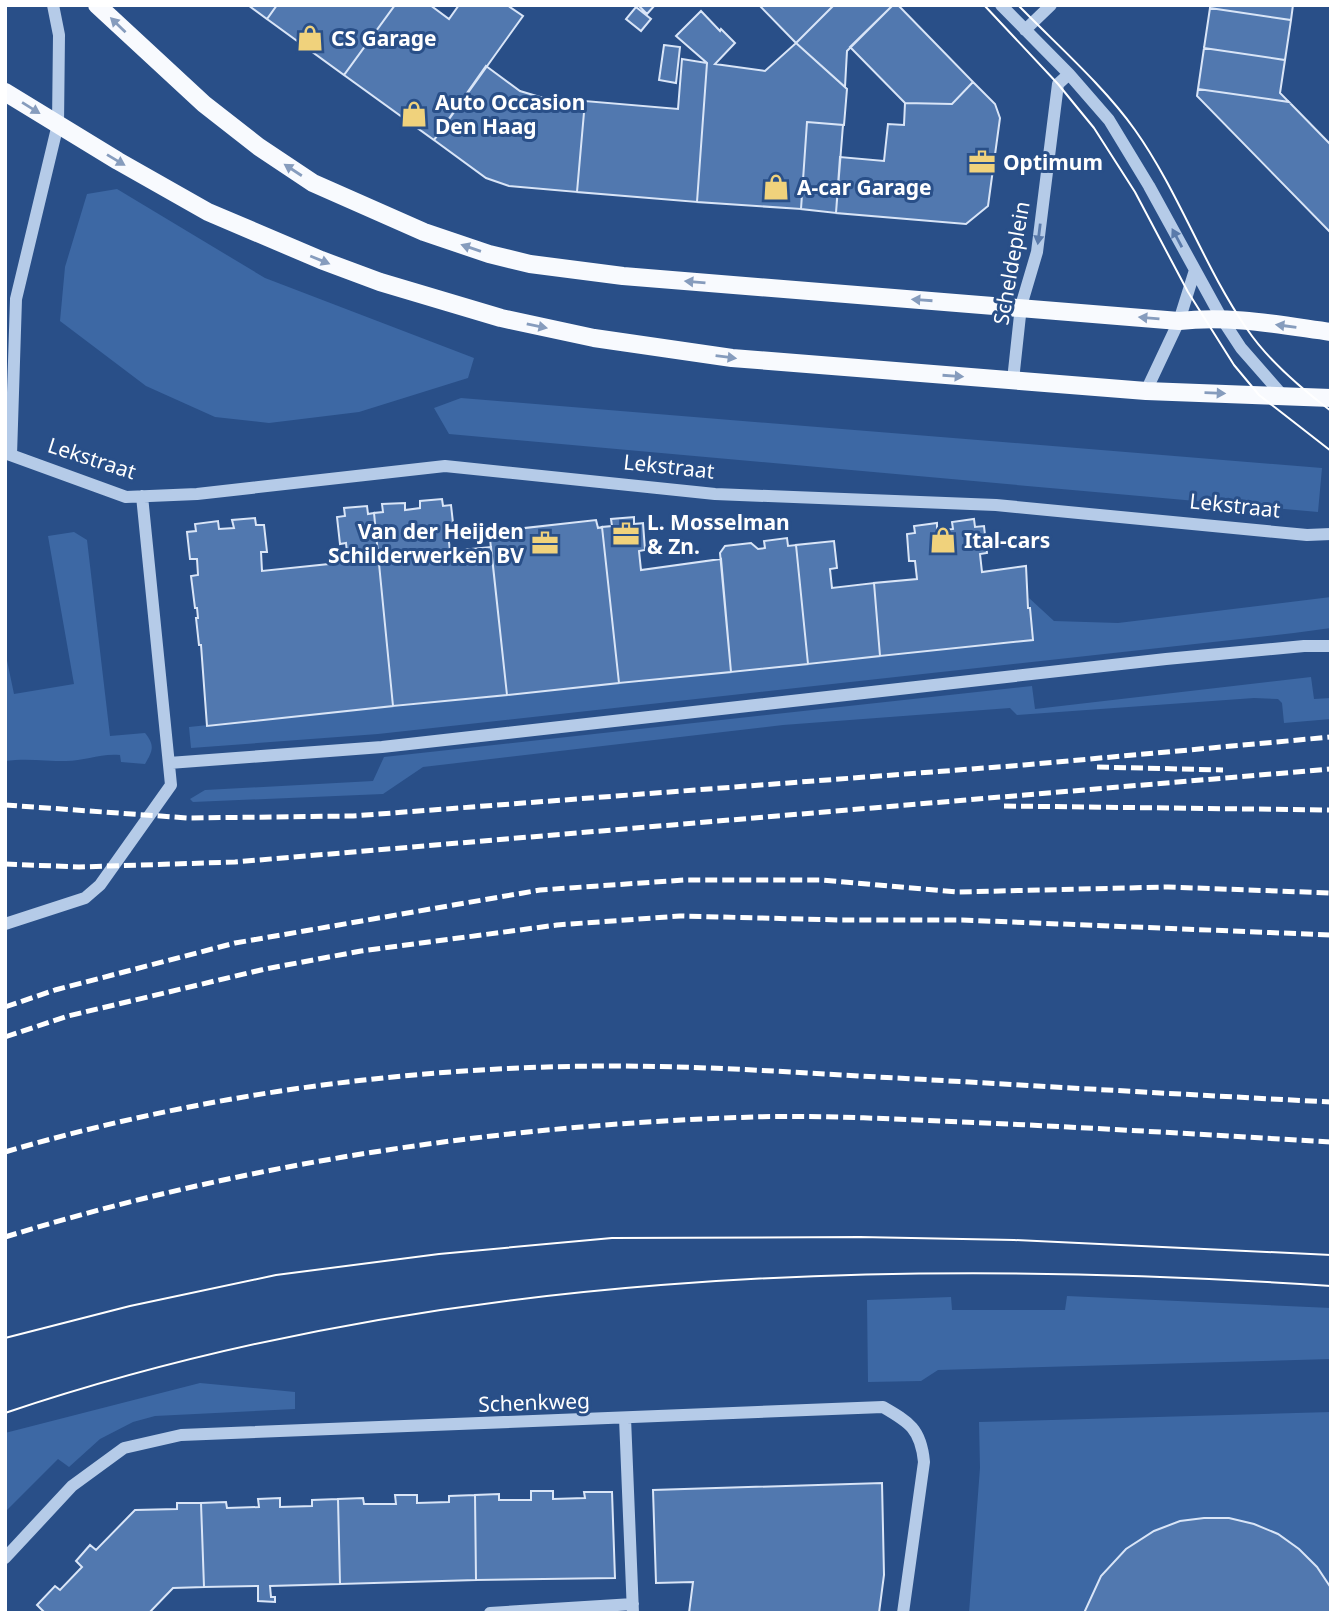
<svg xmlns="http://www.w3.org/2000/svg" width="1336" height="1618" viewBox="0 0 1336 1618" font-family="'Noto Sans',sans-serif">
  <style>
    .green { fill: #3d68a4 }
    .building { fill: #5178af; stroke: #d9e5f7; stroke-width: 2 }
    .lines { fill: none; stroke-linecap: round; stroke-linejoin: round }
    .minor { stroke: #b5cbe8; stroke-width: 12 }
    .major { stroke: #f8fafe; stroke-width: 18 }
    .tram { stroke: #fff; stroke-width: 2 }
    .rail { stroke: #fff; stroke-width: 5; stroke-dasharray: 12 5; stroke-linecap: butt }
    .oneway { fill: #869cbd }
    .oneway2 { fill: #5a7aaa }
    .labels { text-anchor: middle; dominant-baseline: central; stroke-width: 6; stroke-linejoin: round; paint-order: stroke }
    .poi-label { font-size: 21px; font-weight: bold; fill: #fff; stroke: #294f88; text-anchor: start }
    .street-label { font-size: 21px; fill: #fff; stroke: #294f88 }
  </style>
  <rect width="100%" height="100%" fill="#294f88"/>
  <path class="green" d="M 117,189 L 265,278 L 474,358 L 468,378 L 359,412 L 269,423 L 215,417 L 146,386 L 60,321 L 65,267 L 87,194 Z
    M 461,398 L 1322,468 L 1318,512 L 449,434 L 434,408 Z
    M 74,532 L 87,540 L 110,736 L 145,733 C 155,745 153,751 145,764 L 121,762 L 120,755 C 101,753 84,761 66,761 C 45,761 26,758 5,761 L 5,651 L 14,694 L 74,684 L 48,536 Z
    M 1331,597 L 1331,628 L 1294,633 L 378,734 L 191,748 L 189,727 L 1033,640 L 1029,598 L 1054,621 L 1118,623 Z
    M 1311,677 L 1314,699 L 1331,698 L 1331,719 L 1284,723 L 1282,703 L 1278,699 L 1254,698 L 1017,715 L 1010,708 L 783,725 L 423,767 L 383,794 L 193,802 L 190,799 L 205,790 L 373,781 L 384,757 L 1032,686 L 1035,709 Z
    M 1067,1296 L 1331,1308 L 1331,1359 L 938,1370 L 921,1381 L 868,1382 L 867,1300 L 951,1297 L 952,1310 L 1065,1310 Z
    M 200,1383 L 295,1392 L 295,1409 L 155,1416 L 133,1422 L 100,1439 L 69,1467 L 58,1459 L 5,1512 L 5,1433 Z
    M 1331,1412 L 1331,1613 L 969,1613 L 980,1468 L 979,1422 Z"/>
  <path class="building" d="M 248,5 L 277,5 L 267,19 Z
    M 277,5 L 395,5 L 344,75 L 267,19 Z
    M 395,5 L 430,5 L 449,19 L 459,5 L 507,5 L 523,16 L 434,140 L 344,75 Z
    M 638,5 L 655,5 L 647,14 Z
    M 759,5 L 834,5 L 796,43 Z
    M 834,5 L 893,5 L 847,51 L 845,87 L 796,43 Z
    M 893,5 L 898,5 L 973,82 L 952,104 L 905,103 L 850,47 Z
    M 1210,5 L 1293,5 L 1291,20 L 1210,8 Z
    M 636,7 L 651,19 L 641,31 L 626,19 Z
    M 1210,8 L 1291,20 L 1285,60 L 1204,48 Z
    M 701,11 L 720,31 L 721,29 L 735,43 L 715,64 L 765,71 L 796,43 L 847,89 L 844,125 L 807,122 L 801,209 L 697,202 L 707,63 L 676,36 Z
    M 664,45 L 680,47 L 676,83 L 659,80 Z
    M 1204,48 L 1285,60 L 1280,93 L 1289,102 L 1198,89 Z
    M 682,59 L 707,63 L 697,202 L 577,192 L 585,101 L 678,109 Z
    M 486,66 L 520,91 L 540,97 L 585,101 L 577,192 L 509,186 L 486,178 L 434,140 Z
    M 973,82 L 995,104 L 1000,118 L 988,206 L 966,224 L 836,213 L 840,157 L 884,161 L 888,124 L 904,125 L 905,103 L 952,104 Z
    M 1198,89 L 1289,102 L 1331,145 L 1331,233 L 1197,96 Z
    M 807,122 L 843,125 L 836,213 L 801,209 Z
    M 442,499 L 443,506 L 451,505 L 454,532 L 448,533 L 450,551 L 491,547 L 507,695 L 393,706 L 374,513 L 383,512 L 382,504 L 405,503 L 405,510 L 420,508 L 420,501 Z
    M 367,506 L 368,514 L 374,513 L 393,706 L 207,726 L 201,645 L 199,645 L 196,618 L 198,618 L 197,608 L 195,608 L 191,576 L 198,575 L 197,559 L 190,559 L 187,532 L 196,531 L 195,524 L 218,521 L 219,529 L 234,528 L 232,520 L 255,518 L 256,525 L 264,525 L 267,552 L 261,552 L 262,571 L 348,562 L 346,543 L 340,544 L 337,517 L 345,516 L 344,508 Z
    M 634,517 L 634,524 L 643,523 L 645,550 L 639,551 L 641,570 L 721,559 L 731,672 L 619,683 L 602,527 L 612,526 L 611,519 Z
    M 974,519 L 975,527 L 984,526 L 987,553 L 980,554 L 982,572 L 1026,566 L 1028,608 L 1030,608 L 1033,640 L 880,656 L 874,583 L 917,579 L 915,561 L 909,561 L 907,534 L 915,533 L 914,526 L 937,523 L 937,531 L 953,529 L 952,522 Z
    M 596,520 L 598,528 L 602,527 L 619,683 L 507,695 L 490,539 L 499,538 L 498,531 Z
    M 787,538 L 788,546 L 796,545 L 808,664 L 731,672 L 720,553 L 725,546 L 751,543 L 758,549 L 765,548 L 764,541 Z
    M 834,541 L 837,568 L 830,569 L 832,588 L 874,583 L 880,656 L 808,664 L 796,545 Z
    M 882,1483 L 884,1575 L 879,1613 L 689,1613 L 693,1582 L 656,1583 L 653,1490 Z
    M 531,1491 L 553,1491 L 553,1499 L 585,1498 L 584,1492 L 612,1492 L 615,1578 L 476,1580 L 475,1495 L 499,1494 L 499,1500 L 531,1500 Z
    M 395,1495 L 417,1495 L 417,1503 L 449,1502 L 449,1496 L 475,1495 L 476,1580 L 340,1584 L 338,1499 L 363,1498 L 364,1504 L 396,1504 Z
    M 280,1498 L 280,1507 L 312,1506 L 312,1500 L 338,1499 L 340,1584 L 270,1586 L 271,1597 L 275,1597 L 275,1602 L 258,1601 L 258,1586 L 204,1587 L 201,1503 L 226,1502 L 227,1508 L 259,1507 L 258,1499 Z
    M 177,1503 L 201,1503 L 204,1587 L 173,1588 L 149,1613 L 45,1613 L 37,1605 L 55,1586 L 60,1590 L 82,1567 L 76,1561 L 90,1545 L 96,1550 L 135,1510 L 177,1509 Z
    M 1204,1518 L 1229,1518 L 1254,1524 L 1278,1534 L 1299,1549 L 1317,1567 L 1331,1588 L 1331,1613 L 1084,1613 L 1101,1576 L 1126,1549 L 1154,1531 L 1180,1521 Z"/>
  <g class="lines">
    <path class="minor" d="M 1001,5 L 1069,74 L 1109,120 L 1149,186 L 1222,319 L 1241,348 L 1283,396
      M 1025,30 L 1051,5
      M 1013,380 L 1021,306 L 1037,252 L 1058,84 L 1069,74
      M 1146,391 L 1179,321 L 1195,270
      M 5,453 L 126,497 L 197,494 L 445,466 L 715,494 L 996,505 L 1307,535 L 1331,534
      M 11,455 L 16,299 L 58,124 L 59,35 L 53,5
      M 169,763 L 382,747 L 1166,659 L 1304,646 L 1331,646
      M 5,924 L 85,898 L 100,885 L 171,785 L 142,496
      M 625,1418 L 633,1613
      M 5,1558 L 72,1486 L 124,1448 L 181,1435 L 883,1407 C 909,1422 921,1429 924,1462 L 903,1613
      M 490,1613 L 633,1604"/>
    <path class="major" d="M 97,5 L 204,104 L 259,147 L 313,183 L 424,232 L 489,254 L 530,264 L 623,276 L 1179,321 C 1230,315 1280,325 1331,332
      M 5,92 L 118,161 L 208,212 L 321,260 L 380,282 L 501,318 L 594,338 L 732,358 L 1146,391 L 1331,398"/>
    <path class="tram" d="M 984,5 L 1058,84 L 1094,128 L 1135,192 L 1188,292 L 1234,365 L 1259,395 L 1331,451
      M 1018,5 C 1056,44 1104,86 1135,130 C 1179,192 1204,267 1247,329 C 1267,359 1302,389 1331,411
      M 5,1338 L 130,1306 L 276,1275 L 439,1254 L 612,1238 L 860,1237 L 1014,1240 L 1331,1255
      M 5,1413 C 426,1271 891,1256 1331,1286"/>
    <path class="rail" d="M 1097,767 L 1223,770
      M 5,805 L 188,818 L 353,816 L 1024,765 L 1331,737
      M 1004,806 L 1331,810
      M 5,864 L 79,867 L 235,862 L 1331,769
      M 5,1007 L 55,990 L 235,943 L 540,890 L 684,880 L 821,880 L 957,892 L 1168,887 L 1331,893
      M 5,1037 L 68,1016 L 265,969 L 361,951 L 557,925 L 680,916 L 841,920 L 962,920 L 1331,935
      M 5,1152 C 202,1094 409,1066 614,1066 C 715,1066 815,1074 916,1079 C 1054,1087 1192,1095 1331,1102
      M 5,1237 C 248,1162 499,1125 753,1117 C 822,1115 892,1119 961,1122 C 1085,1127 1208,1135 1331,1142"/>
  </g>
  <defs><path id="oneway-solid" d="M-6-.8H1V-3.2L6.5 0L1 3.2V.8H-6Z" transform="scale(1.75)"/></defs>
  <g class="oneway">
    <use href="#oneway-solid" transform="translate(118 25) rotate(-136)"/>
    <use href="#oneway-solid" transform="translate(31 108) rotate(32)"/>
    <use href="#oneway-solid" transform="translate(116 160) rotate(31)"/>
    <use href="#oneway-solid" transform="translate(293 170) rotate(-147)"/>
    <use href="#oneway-solid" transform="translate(471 248) rotate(-161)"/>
    <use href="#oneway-solid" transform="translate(320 260) rotate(22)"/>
    <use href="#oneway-solid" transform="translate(695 282) rotate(-175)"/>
    <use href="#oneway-solid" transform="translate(922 300) rotate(-176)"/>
    <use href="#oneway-solid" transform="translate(1149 318) rotate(-175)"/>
    <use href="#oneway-solid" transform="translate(537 326) rotate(12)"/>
    <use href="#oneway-solid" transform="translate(1286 326) rotate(-172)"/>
    <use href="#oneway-solid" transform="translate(726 357) rotate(7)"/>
    <use href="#oneway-solid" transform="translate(953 376) rotate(4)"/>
    <use href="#oneway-solid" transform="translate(1215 393) rotate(2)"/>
  </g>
  <g class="oneway2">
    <use href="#oneway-solid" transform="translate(1039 234) rotate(97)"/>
    <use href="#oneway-solid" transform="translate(1177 238) rotate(-118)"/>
  </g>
  <defs>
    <g id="shop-bare" transform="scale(2.1)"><path d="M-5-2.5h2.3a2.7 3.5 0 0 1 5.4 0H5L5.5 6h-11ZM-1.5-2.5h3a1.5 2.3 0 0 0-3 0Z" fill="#f0d27c" stroke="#294f88" stroke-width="2.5" paint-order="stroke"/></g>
    <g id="office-bare" transform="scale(2.1)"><path d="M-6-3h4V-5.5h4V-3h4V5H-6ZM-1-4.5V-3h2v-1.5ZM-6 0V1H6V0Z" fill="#f0d27c" stroke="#294f88" stroke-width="2.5" paint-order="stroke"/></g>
  </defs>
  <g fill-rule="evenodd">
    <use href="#shop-bare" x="310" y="38"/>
    <use href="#shop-bare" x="414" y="114"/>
    <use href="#office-bare" x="982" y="162"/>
    <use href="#shop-bare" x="776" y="187"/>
    <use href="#office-bare" x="626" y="534"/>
    <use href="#shop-bare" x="943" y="540"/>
    <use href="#office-bare" x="545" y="543"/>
  </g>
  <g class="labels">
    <g class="poi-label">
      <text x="331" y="38">CS Garage</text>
      <text x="435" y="102">Auto Occasion<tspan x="435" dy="24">Den Haag</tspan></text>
      <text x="1003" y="162">Optimum</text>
      <text x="797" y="187">A-car Garage</text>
      <text x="647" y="522">L. Mosselman<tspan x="647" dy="24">&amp; Zn.</tspan></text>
      <text x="524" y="531" text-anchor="end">Van der Heijden<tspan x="524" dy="24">Schilderwerken BV</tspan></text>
      <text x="964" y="540">Ital-cars</text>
    </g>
    <g class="street-label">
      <text transform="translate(1011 263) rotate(-80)">Scheldeplein</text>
      <text transform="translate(92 458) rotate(18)">Lekstraat</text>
      <text transform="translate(669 466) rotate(6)">Lekstraat</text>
      <text transform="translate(1235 505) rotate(6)">Lekstraat</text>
      <text transform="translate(534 1402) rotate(-2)">Schenkweg</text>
    </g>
  </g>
  <rect width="1336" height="1618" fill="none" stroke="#ffffff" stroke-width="14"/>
</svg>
